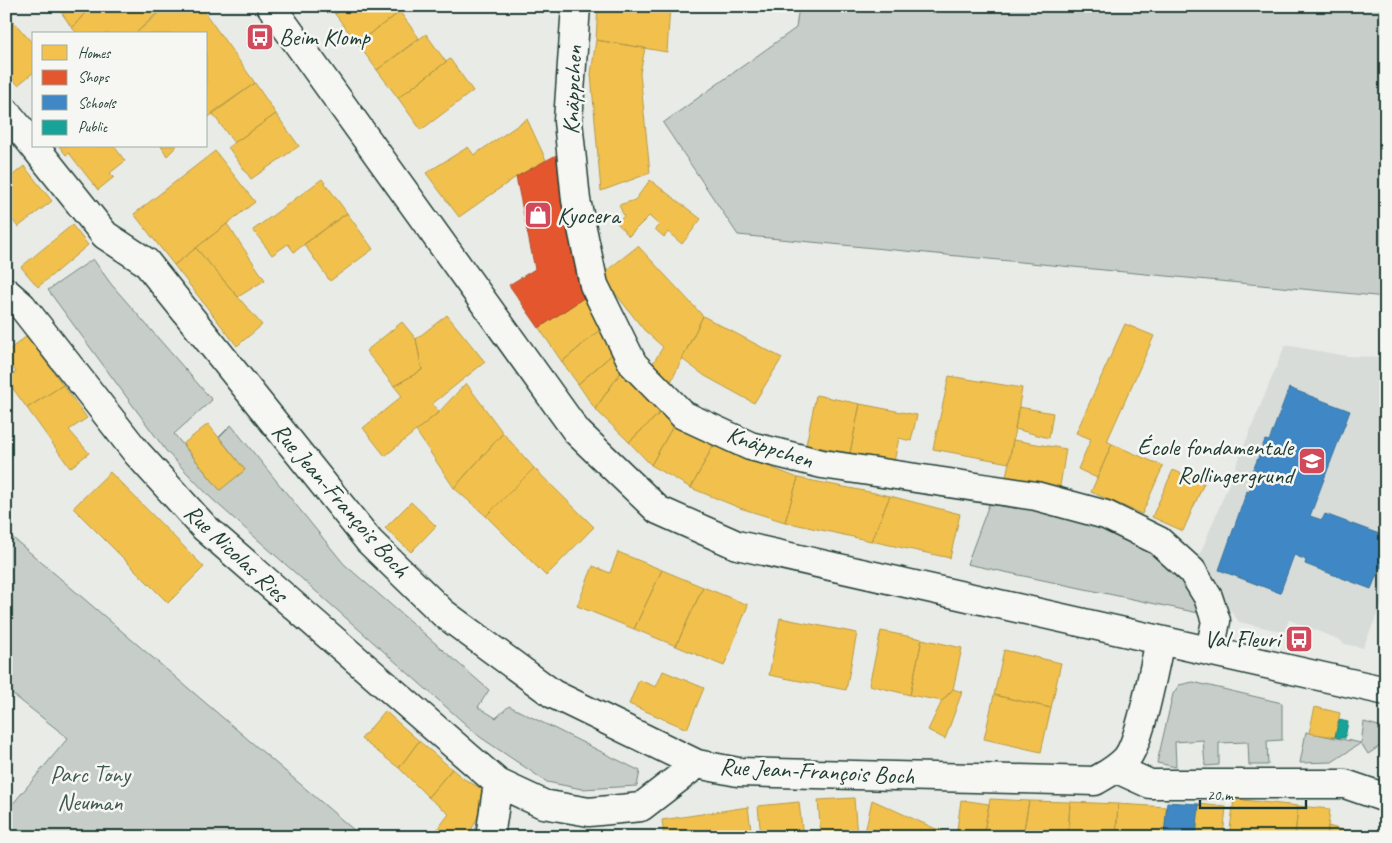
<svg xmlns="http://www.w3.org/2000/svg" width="1392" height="843" viewBox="0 0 1392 843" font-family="Caveat,sans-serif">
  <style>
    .built { fill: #d8dcd8 }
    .green { fill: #c7cec9; stroke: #73867e }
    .homes { fill: #f2c14e; stroke: #b39946 }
    .shops { fill: #e4572e; stroke: #a94f30 }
    .schools { fill: #3f88c5; stroke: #35729a }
    .public { fill: #17a398; stroke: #19847a }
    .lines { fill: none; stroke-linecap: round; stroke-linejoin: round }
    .minor-casing { stroke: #1f3d34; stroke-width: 31 }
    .primary-casing { stroke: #1f3d34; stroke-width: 31 }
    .minor { stroke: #f6f6f2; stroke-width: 28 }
    .primary { stroke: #f6f6f2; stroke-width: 28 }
    .labels { text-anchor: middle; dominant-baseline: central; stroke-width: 5; stroke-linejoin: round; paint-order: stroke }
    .poi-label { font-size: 24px; fill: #1f3d34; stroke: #f6f6f2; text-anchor: start }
    .street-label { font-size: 24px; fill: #1f3d34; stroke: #f6f6f2 }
    .park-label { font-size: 24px; fill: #415a52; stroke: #f6f6f2 }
  </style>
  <rect width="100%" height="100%" fill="#e9ebe7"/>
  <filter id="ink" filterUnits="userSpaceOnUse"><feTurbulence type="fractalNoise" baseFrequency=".02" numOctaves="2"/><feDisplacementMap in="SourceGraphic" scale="10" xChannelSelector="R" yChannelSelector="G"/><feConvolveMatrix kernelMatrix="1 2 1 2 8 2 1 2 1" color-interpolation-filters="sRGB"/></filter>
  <g filter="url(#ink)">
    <path class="built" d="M 1285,345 L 1347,356 L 1386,357 L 1386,594 L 1363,648 L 1344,644 L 1340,640 L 1289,620 L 1284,632 L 1239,622 L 1196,564 Z"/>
    <path class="green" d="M 799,6 L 1386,6 L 1386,297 L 738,235 L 663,123 L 796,28 Z
      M 93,259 L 111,284 L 212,400 L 174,434 L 220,490 L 245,470 L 219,437 L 231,425 L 344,564 L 489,690 L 478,707 L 496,718 L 509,706 L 640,771 L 637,786 L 582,789 L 547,782 L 480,737 L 212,499 L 167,452 L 48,290 Z
      M 991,499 L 1048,509 L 1156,548 L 1196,590 L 1203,614 L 967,564 Z
      M 6,532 L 362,837 L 6,837 L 6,812 L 68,738 L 6,689 Z
      M 1193,682 L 1282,703 L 1282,740 L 1267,741 L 1268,765 L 1249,765 L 1248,742 L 1219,743 L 1219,765 L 1205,766 L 1203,740 L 1175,742 L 1176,767 L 1157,763 L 1173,694 L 1179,685 Z
      M 1364,722 L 1386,728 L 1386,756 L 1380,746 L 1368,754 L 1361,743 L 1332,762 L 1300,763 L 1306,732 L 1361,743 Z"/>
    <path class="homes" d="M 57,6 L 91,6 L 72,28 Z
      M 91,6 L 150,6 L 157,13 L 135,34 L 78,34 L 72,28 Z
      M 167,6 L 200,6 L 255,83 L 206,119 L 206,34 L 135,34 Z
      M 330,6 L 346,6 L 335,14 Z
      M 346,6 L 395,6 L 400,12 L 357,43 L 335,14 Z
      M 598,6 L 670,6 L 667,52 L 596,40 Z
      M 400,12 L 419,38 L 377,70 L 357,43 Z
      M 6,13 L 34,45 L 34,72 L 18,85 L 6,72 Z
      M 426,34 L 446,62 L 398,98 L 377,70 Z
      M 596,40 L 645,48 L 640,73 L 650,173 L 601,191 L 591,74 Z
      M 450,59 L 473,91 L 421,130 L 398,98 Z
      M 255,83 L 276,114 L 234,143 L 212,113 Z
      M 276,114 L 299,146 L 251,179 L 228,147 Z
      M 527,119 L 546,160 L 516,177 L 459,217 L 426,173 L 468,147 L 474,155 Z
      M 59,146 L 114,146 L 125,161 L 110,173 L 114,177 L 98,190 L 69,153 L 66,155 Z
      M 161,146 L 177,146 L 167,156 Z
      M 215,151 L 255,202 L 174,265 L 134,214 Z
      M 24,166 L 52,201 L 18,227 L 6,212 L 6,181 Z
      M 322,179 L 347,213 L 294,252 L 288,244 L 272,255 L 253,230 Z
      M 650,180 L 701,219 L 682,244 L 668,232 L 664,237 L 655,229 L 659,225 L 649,216 L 629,236 L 617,223 L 624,216 L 619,205 L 635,200 Z
      M 347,213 L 373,249 L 330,281 L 304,244 Z
      M 227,224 L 265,280 L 238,297 L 196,248 Z
      M 72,225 L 88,245 L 38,287 L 21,267 Z
      M 638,246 L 703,316 L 669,386 L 650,368 L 663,347 L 644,330 L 601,275 Z
      M 196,248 L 262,325 L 237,346 L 174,265 Z
      M 588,295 L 603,327 L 562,362 L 539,328 Z
      M 447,315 L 485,362 L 432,404 L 439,412 L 385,456 L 363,428 L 402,396 L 394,386 L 422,370 L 416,339 Z
      M 703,316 L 782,358 L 754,403 L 705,376 L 682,359 Z
      M 402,322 L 416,339 L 422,370 L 394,386 L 366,351 Z
      M 1125,324 L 1154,336 L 1107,441 L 1112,444 L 1097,478 L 1078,469 L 1091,439 L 1076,433 Z
      M 603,327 L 615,352 L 578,384 L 562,362 Z
      M 27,336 L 63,385 L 27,408 L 6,379 L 16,372 L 6,357 L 6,352 Z
      M 615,352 L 623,369 L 595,409 L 578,384 Z
      M 623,369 L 664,409 L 629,442 L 595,409 Z
      M 949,376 L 1022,388 L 1009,463 L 933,449 Z
      M 466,383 L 503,433 L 454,488 L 416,431 L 439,412 Z
      M 63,385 L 87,418 L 69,430 L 89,453 L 70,468 L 27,408 Z
      M 816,395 L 860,404 L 850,453 L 806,445 Z
      M 860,404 L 917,415 L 911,441 L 899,438 L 894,462 L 850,453 Z
      M 1019,407 L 1053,413 L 1049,438 L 1015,429 Z
      M 664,409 L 676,421 L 651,465 L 629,442 Z
      M 676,421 L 716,440 L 691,488 L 651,465 Z
      M 208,424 L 245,470 L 220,490 L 183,444 Z
      M 503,433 L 534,468 L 486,516 L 454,488 Z
      M 716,440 L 744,457 L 798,478 L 785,522 L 740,508 L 691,488 Z
      M 1013,440 L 1066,449 L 1059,492 L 1005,483 Z
      M 1112,444 L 1163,466 L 1142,514 L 1091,492 Z
      M 534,468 L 594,527 L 546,576 L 486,516 Z
      M 1173,470 L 1204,483 L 1183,531 L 1152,517 Z
      M 110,472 L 204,567 L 168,603 L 73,508 Z
      M 798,478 L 890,496 L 871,541 L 785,522 Z
      M 890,496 L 960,514 L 950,558 L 871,541 Z
      M 411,502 L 436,526 L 411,552 L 385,528 Z
      M 618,552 L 662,570 L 634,629 L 577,606 L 593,566 L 610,573 Z
      M 662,570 L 703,587 L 676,646 L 634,629 Z
      M 703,587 L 748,605 L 724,666 L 676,646 Z
      M 780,618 L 857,633 L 846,690 L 769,675 Z
      M 881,631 L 922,639 L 910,695 L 869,685 Z
      M 922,639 L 962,648 L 953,689 L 942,701 L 910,695 Z
      M 1004,650 L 1061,663 L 1051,708 L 994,695 Z
      M 663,671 L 704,688 L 687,729 L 629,704 L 639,680 L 656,687 Z
      M 953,689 L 962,692 L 945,739 L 928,730 L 942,701 Z
      M 994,695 L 1051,708 L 1041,752 L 984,739 Z
      M 1315,707 L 1340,713 L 1335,737 L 1309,733 Z
      M 385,711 L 419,741 L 399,768 L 361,739 Z
      M 419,741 L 452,769 L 428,797 L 399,768 Z
      M 452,769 L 464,779 L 482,789 L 486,800 L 468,837 L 444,837 L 437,830 L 449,814 L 428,797 Z
      M 854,798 L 857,837 L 821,837 L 818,800 Z
      M 990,799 L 1029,801 L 1023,835 L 1028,837 L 983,837 Z
      M 1234,799 L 1298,806 L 1295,837 L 1229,837 Z
      M 872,800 L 936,829 L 933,837 L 864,837 Z
      M 961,800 L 989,804 L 983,837 L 956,837 Z
      M 1029,801 L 1070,802 L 1068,837 L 1023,835 Z
      M 799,802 L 803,837 L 761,837 L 758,806 Z
      M 1070,802 L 1118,804 L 1116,837 L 1068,837 Z
      M 1118,804 L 1167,807 L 1164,837 L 1116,837 Z
      M 1199,804 L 1226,807 L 1223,837 L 1196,837 Z
      M 1298,806 L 1330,809 L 1327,837 L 1295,837 Z
      M 748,807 L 752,837 L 664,837 L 662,820 Z
      M 1328,826 L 1364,836 L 1327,837 Z
      M 936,829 L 954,837 L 933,837 Z
      M 437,830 L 444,837 L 429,837 Z"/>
    <path class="shops" d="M 558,154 L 588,295 L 539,328 L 509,285 L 535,269 L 516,177 Z"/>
    <path class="schools" d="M 1289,388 L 1350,411 L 1310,516 L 1322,520 L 1325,514 L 1382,535 L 1386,526 L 1386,569 L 1380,567 L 1371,589 L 1305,564 L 1306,560 L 1294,555 L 1280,593 L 1219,570 L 1247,491 L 1249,492 L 1256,474 L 1252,473 L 1265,440 L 1269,441 Z
      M 1167,802 L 1199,804 L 1196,837 L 1164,837 Z"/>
    <path class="public" d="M 1339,720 L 1348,722 L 1345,738 L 1335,737 Z"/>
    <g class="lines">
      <g class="minor-casing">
        <path id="minor" d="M 576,6 L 568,121 L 576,200 L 594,285 L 633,364 L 683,415 L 750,446 L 822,464 L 1036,496 L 1106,515 L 1159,541 L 1192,571 L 1208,597 L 1216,621 L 1210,651
          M 6,112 L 34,146
          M 34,146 L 105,235 L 146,262 L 369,541 L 443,613 L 553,694 L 697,764 L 738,772 L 1095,781 C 1107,774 1117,769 1126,759 C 1141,742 1154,666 1160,641
          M 6,292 L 22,306 L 137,453 L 205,528 L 498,783 L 543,804 L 589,812 L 641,807 L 697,764
          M 1117,769 L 1150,784 L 1345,784 L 1386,798
          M 490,837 L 498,783"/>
      </g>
      <g class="primary-casing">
        <path id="primary" d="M 271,6 L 577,432 L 658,510 L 737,545 L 1386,691"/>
      </g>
      <use href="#minor" class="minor"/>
      <use href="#primary" class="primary"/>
    </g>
  </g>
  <defs>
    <g id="bus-square" transform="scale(1.4375)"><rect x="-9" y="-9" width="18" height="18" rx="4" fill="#d1495b" stroke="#f6f6f2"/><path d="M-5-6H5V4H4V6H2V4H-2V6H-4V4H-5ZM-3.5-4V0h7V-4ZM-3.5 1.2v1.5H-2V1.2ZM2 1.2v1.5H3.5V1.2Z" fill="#fff"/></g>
    <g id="shop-square" transform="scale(1.4375)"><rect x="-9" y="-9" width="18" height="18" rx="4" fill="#d1495b" stroke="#f6f6f2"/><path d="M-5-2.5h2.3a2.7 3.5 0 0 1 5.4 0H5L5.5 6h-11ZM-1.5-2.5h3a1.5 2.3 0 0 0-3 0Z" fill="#fff"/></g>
    <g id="school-square" transform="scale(1.4375)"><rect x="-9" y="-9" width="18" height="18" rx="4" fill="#d1495b" stroke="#f6f6f2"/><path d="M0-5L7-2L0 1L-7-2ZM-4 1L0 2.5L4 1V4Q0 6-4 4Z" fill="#fff"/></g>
  </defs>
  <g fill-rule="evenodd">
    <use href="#bus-square" x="260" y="37"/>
    <use href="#shop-square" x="538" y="215"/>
    <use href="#school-square" x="1312" y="461"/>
    <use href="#bus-square" x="1299" y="639"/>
  </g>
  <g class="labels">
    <g class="poi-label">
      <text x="279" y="37">Beim Klomp</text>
      <text x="557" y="215">Kyocera</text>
      <text x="1293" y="447" text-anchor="end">École fondamentale<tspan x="1293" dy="28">Rollingergrund</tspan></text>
      <text x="1280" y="639" text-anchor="end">Val Fleuri</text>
    </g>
    <g class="street-label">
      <text transform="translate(572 90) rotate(-88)">Knäppchen</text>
      <text transform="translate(770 447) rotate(18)">Knäppchen</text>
      <text transform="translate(341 500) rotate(49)">Rue Jean-François Boch</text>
      <text transform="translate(236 553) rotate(43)">Rue Nicolas Ries</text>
      <text transform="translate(817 771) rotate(3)">Rue Jean-François Boch</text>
    </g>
    <g class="park-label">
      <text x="90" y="774">Parc Tony<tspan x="90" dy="28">Neuman</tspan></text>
    </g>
  </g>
  <rect width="1392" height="843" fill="none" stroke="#f6f6f2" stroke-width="25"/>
  <rect x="12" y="12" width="1367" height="818" fill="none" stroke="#1f3d34" stroke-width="2" filter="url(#ink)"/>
  <rect x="32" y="32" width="175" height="115" fill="#f6f6f2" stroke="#a0aca6"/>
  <rect x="42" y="45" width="25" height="15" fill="#f2c14e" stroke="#a0aca6"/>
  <text x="78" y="58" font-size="15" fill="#1f3d34">Homes</text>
  <rect x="42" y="70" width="25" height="15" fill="#e4572e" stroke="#a0aca6"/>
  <text x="78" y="82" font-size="15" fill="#1f3d34">Shops</text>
  <rect x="42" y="95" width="25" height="15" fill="#3f88c5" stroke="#a0aca6"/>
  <text x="78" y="108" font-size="15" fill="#1f3d34">Schools</text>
  <rect x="42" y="120" width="25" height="15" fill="#17a398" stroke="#a0aca6"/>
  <text x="78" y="132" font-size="15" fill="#1f3d34">Public</text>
  <path d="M1200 800v8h106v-8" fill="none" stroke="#1f3d34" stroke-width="2.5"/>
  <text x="1207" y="800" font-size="15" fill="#1f3d34" stroke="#f6f6f2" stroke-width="4" paint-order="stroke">20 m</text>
</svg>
